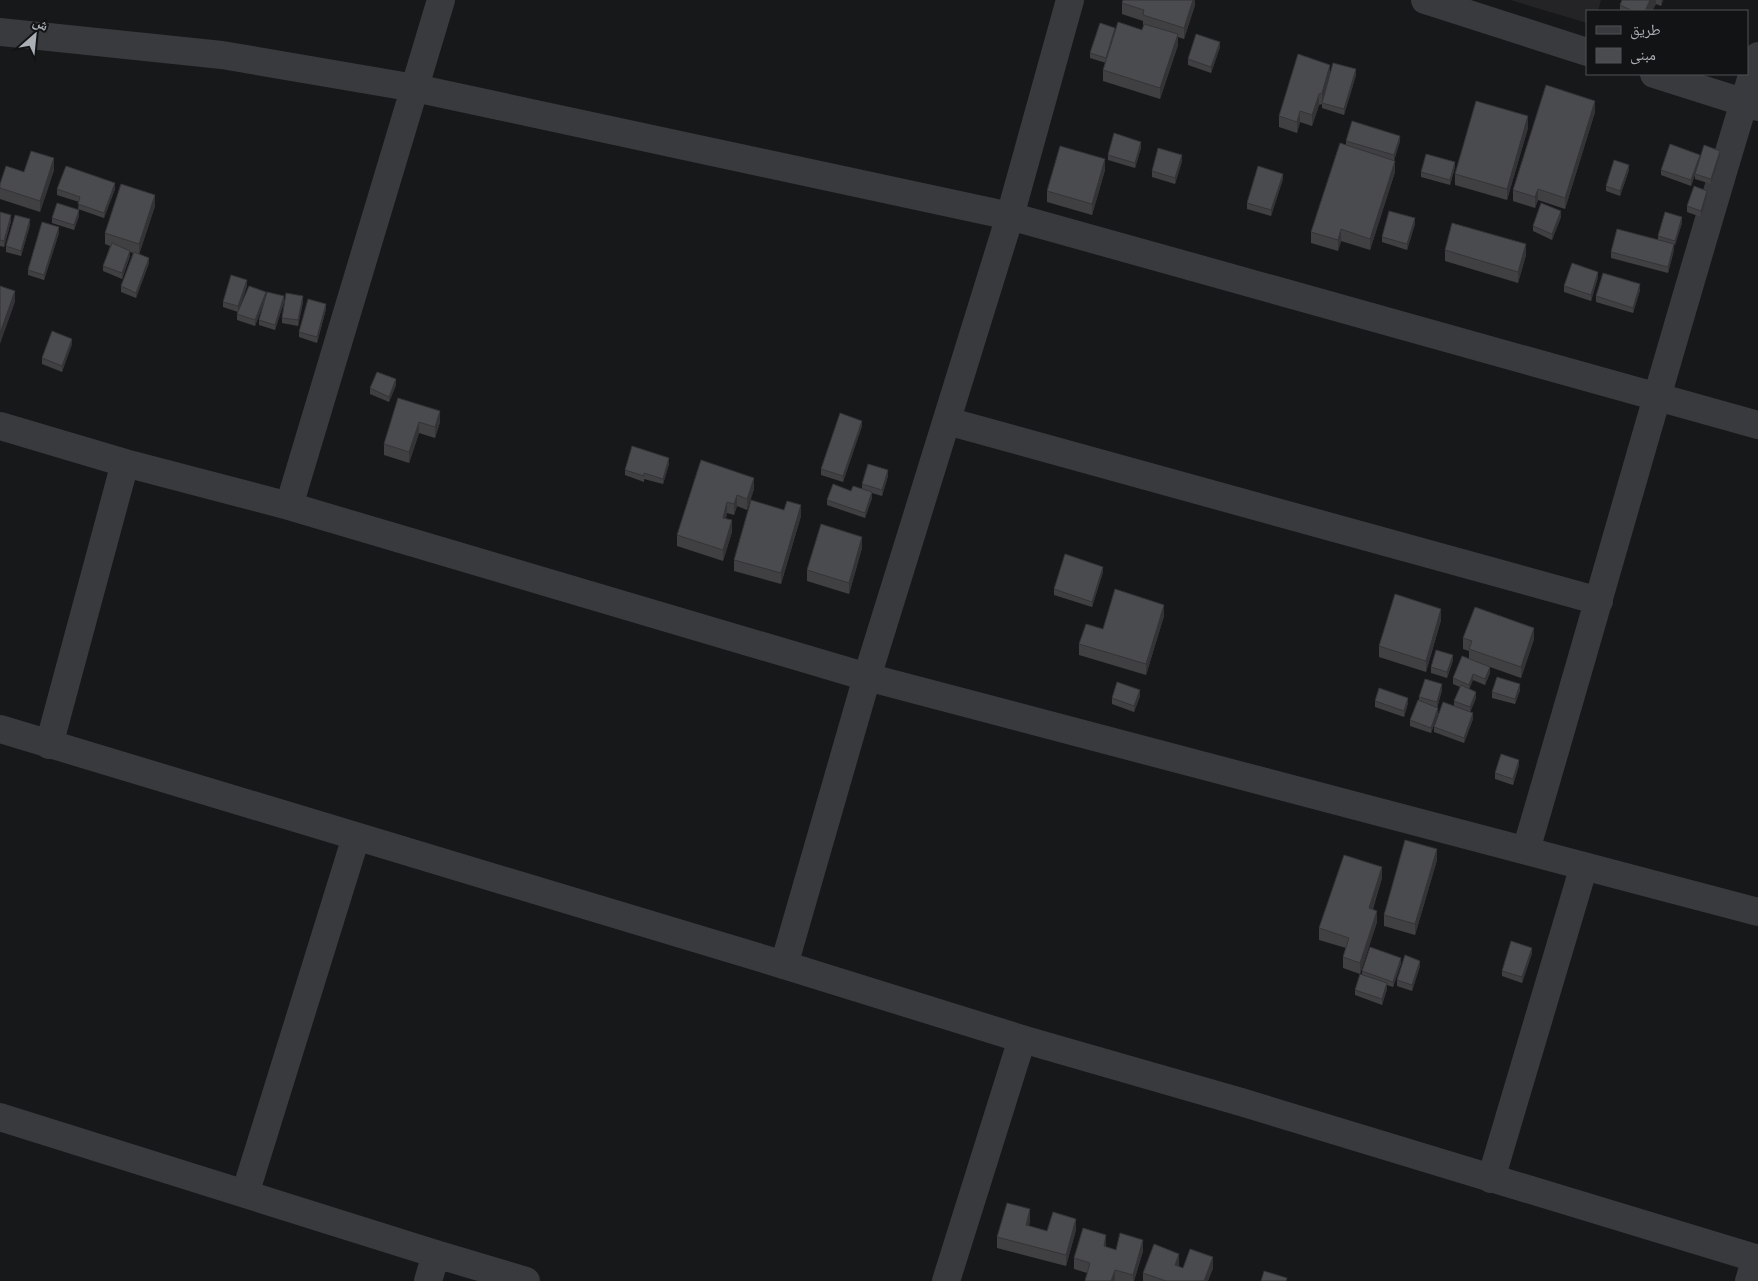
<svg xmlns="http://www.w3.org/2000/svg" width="1758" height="1281" viewBox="0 0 1758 1281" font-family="Overpass,'Noto Naskh Arabic',sans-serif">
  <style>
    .built { fill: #242426 }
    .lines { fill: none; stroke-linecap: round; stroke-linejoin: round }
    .minor { stroke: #393a3e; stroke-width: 28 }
    .tertiary { stroke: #393a3e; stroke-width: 28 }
    .wall { fill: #404043 }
    .shaded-wall { fill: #343437 }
    .building { fill: #4a4b4e; stroke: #343437 }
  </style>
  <rect width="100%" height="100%" fill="#171819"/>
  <path class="built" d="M 1510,0 L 1601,0 L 1598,11 L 1587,11 L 1587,23 Z"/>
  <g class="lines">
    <path class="minor" d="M 1425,0 L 1587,52
      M 0,32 L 222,55 L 415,88 L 1010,216 L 1758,425
      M 1654,74 L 1758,107
      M 947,421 L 1599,601
      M 0,426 L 125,463 L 289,506 L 867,677 L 1758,912
      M 289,506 L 441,0
      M 49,745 L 125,463
      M 1526,850 C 1604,585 1677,320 1758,56
      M 784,965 L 867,677 L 1010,216 L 1070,0
      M 0,1117 L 436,1254 L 526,1281
      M 1491,1179 L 1584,866
      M 245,1194 L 356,837
      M 428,1281 L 436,1254
      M 946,1281 L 1022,1039
      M 1749,1281 L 1756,1258"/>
    <path class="tertiary" d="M 0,729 L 784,965 L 1022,1039 L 1241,1102 L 1758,1259"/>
  </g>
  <path class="wall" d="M 1195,0 L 1195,5 L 1184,39 L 1178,37 L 1178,45 L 1160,99 L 1103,81 L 1103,70 L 1106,63 L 1090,58 L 1090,53 L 1115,32 L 1142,30 L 1144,26 L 1143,26 L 1143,21 L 1122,14 L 1122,3 Z
    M 1622,0 L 1663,0 L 1661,6 L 1656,4 L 1652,11 L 1620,11 L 1620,5 Z
    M 1220,47 L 1211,73 L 1188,65 L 1188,59 Z
    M 1330,73 L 1356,75 L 1344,115 L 1322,108 L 1322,104 L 1319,105 L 1312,126 L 1300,122 L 1297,133 L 1279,127 L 1279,116 Z
    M 1595,112 L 1565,209 L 1538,200 L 1535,208 L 1513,201 L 1513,190 Z
    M 1528,128 L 1507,200 L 1455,185 L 1455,174 Z
    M 1346,141 L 1400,141 L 1394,160 L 1395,172 L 1370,250 L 1341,241 L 1338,251 L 1311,243 L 1311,232 L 1346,145 Z
    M 1141,148 L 1135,168 L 1108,160 L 1108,155 Z
    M 1720,156 L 1711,184 L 1695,179 L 1695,174 L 1699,163 L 1691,186 L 1661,175 L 1661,170 L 1700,160 Z
    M 1182,161 L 1175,184 L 1152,177 L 1152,171 Z
    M 1455,167 L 1450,185 L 1421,177 L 1421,172 Z
    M 54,170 L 40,212 L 0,199 L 0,184 L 24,172 Z
    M 1105,170 L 1092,215 L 1047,202 L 1047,191 Z
    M 1629,170 L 1620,196 L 1606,191 L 1606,186 Z
    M 1283,179 L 1271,216 L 1247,209 L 1247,203 Z
    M 57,189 L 115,189 L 104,218 L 78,209 L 79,202 L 57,195 Z
    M 1707,196 L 1701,217 L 1687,212 L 1687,206 Z
    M 155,206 L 139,254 L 149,263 L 136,298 L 121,292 L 121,286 L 133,253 L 130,252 L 130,256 L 122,279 L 103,271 L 103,266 L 110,246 L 105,244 L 105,233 Z
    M 0,212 L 11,221 L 4,247 L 0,246 Z
    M 79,216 L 74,230 L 52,223 L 52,218 Z
    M 1561,217 L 1552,240 L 1533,231 L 1533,226 Z
    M 1682,223 L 1674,246 L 1674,250 L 1668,273 L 1611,258 L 1611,252 L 1658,239 L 1658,236 Z
    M 1415,224 L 1407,250 L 1382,242 L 1382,237 Z
    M 30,225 L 21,256 L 6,252 L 6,246 Z
    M 59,233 L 44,280 L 28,275 L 28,270 Z
    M 1445,250 L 1526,255 L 1518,283 L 1445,261 Z
    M 1598,277 L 1591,301 L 1564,292 L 1564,286 Z
    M 247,286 L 238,312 L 223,307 L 223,302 Z
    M 1640,290 L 1633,313 L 1596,302 L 1596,296 Z
    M 266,296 L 284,302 L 275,330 L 259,325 L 259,320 L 265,299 L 255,326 L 237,320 L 237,314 Z
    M 303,302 L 298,326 L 282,323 L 282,318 Z
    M 326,309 L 317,343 L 299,337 L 299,332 Z
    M 72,344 L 62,372 L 42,364 L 42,358 Z
    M 396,385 L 389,402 L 370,394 L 370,388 Z
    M 398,398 L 440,422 L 435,438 L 419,433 L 409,463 L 384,455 L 384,444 Z
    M 862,426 L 843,482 L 821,475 L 821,469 Z
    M 701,460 L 754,489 L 747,510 L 737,506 L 734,515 L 727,513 L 726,518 L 732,532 L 723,561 L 677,546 L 677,535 Z
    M 669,464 L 663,484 L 644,479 L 644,482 L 625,475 L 625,470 Z
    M 888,476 L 882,496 L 872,493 L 872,498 L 865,518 L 827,505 L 827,500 L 851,491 L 862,489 L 862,484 Z
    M 801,516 L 781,584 L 734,571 L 734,560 Z
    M 862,548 L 849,594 L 807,581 L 807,570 Z
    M 1103,572 L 1092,607 L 1054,595 L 1054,589 Z
    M 1164,616 L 1146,675 L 1079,655 L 1079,644 L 1103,629 Z
    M 1441,620 L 1426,672 L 1379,657 L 1379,646 Z
    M 1463,638 L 1534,639 L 1521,678 L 1490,667 L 1490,673 L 1485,685 L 1473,680 L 1469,689 L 1476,698 L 1470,712 L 1473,719 L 1464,743 L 1434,732 L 1434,727 L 1454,707 L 1454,701 L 1460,687 L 1453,684 L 1453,678 L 1469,659 L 1469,651 L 1463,649 Z
    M 1453,660 L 1447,678 L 1431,673 L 1431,667 Z
    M 1442,690 L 1437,708 L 1438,714 L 1431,733 L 1410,726 L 1410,720 L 1419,701 L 1419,697 Z
    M 1520,690 L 1515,704 L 1492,698 L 1492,692 Z
    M 1140,696 L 1134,712 L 1112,704 L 1112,698 Z
    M 1375,701 L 1408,703 L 1404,717 L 1375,707 Z
    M 1519,765 L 1513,785 L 1495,779 L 1495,773 Z
    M 1437,860 L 1415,935 L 1384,926 L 1384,915 Z
    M 1382,878 L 1373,909 L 1377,922 L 1360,974 L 1343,968 L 1343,957 L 1346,948 L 1319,940 L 1319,928 Z
    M 1532,953 L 1522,983 L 1502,976 L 1502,971 Z
    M 1401,963 L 1393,987 L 1387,985 L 1387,989 L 1382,1005 L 1355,995 L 1355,990 L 1362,975 L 1362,971 Z
    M 1420,966 L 1412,991 L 1397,986 L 1397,980 Z
    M 1030,1220 L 1029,1226 L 1047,1231 L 1076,1230 L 1066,1266 L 997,1248 L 997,1237 Z
    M 1106,1247 L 1116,1250 L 1143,1251 L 1134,1281 L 1085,1281 L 1087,1273 L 1074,1269 L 1074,1258 Z
    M 1179,1265 L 1179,1267 L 1183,1268 L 1213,1268 L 1208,1281 L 1143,1281 L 1143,1273 Z"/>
  <path class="shaded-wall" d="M 1193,0 L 1195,0 L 1195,5 L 1184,39 L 1184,28 Z
    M 1650,0 L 1656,0 L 1656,4 L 1652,11 L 1645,11 Z
    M 1661,0 L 1663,0 L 1661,6 Z
    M 1115,28 L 1115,34 L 1106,63 L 1106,58 Z
    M 1178,34 L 1178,45 L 1160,99 L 1160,88 Z
    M 1220,42 L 1220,47 L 1211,73 L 1211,67 Z
    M 1330,65 L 1330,76 L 1322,104 L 1322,93 Z
    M 1356,69 L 1356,75 L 1344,115 L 1344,109 Z
    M 1319,94 L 1319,105 L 1312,126 L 1312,115 Z
    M 1595,101 L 1595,112 L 1565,209 L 1565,198 Z
    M 1300,111 L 1300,122 L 1297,133 L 1297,122 Z
    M 1528,116 L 1528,128 L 1507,200 L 1507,189 Z
    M 1400,136 L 1400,141 L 1394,161 L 1394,155 Z
    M 1141,142 L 1141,148 L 1135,168 L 1135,163 Z
    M 1720,151 L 1720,156 L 1711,184 L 1711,179 Z
    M 1182,155 L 1182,161 L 1175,184 L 1175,178 Z
    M 1700,155 L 1700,160 L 1691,186 L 1691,180 Z
    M 54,158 L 54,170 L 40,212 L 40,201 Z
    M 1105,159 L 1105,170 L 1092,215 L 1092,204 Z
    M 1395,161 L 1395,172 L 1370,250 L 1370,239 Z
    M 1455,162 L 1455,167 L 1450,185 L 1450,180 Z
    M 1629,165 L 1629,170 L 1620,196 L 1620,191 Z
    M 1283,174 L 1283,179 L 1271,216 L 1271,210 Z
    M 115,183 L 115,189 L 104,218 L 104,213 Z
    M 1538,189 L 1538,200 L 1535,208 L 1535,197 Z
    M 1707,191 L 1707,196 L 1701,217 L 1701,211 Z
    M 155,195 L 155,206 L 139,255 L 139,244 Z
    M 79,210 L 79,216 L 74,230 L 74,225 Z
    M 1561,211 L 1561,217 L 1552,240 L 1552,234 Z
    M 11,215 L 11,221 L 4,247 L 4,241 Z
    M 1682,217 L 1682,223 L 1675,246 L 1675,241 Z
    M 1415,218 L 1415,224 L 1407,250 L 1407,244 Z
    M 30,219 L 30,225 L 21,256 L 21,251 Z
    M 59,227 L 59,233 L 44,280 L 44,275 Z
    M 1341,229 L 1341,241 L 1338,251 L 1338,240 Z
    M 1526,244 L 1526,255 L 1518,283 L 1518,272 Z
    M 1674,244 L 1674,250 L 1668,273 L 1668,267 Z
    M 130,251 L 130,256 L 122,279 L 122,273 Z
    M 149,258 L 149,263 L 136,298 L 136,293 Z
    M 1598,272 L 1598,277 L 1591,301 L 1591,295 Z
    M 247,280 L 247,286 L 238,312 L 238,306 Z
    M 1640,284 L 1640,290 L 1633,313 L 1633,308 Z
    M 15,291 L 15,302 L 0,344 L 0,333 Z
    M 266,292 L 266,297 L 255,326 L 255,320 Z
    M 284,296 L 284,302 L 275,330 L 275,325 Z
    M 303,296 L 303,302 L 298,326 L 298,320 Z
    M 326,304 L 326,309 L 317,343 L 317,337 Z
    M 72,339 L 72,344 L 62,372 L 62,366 Z
    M 396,379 L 396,385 L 389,402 L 389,397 Z
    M 440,411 L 440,422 L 435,438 L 435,427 Z
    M 862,421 L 862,426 L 843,482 L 843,476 Z
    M 419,422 L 419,433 L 409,463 L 409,452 Z
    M 669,458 L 669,464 L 663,484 L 663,479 Z
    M 888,470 L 888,476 L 882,496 L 882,490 Z
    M 754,478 L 754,489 L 747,510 L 747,499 Z
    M 872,492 L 872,498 L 865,518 L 865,513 Z
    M 737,495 L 737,506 L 734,515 L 734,504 Z
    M 727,502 L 727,513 L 723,529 L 723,518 Z
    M 801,505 L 801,516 L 781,584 L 781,573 Z
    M 732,520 L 732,532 L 723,561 L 723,550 Z
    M 862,537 L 862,548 L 849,594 L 849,583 Z
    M 1103,567 L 1103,572 L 1092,607 L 1092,602 Z
    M 1164,605 L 1164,616 L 1146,675 L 1146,664 Z
    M 1441,609 L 1441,620 L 1426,672 L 1426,661 Z
    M 1534,628 L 1534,639 L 1521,678 L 1521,667 Z
    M 1453,655 L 1453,660 L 1447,678 L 1447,672 Z
    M 1490,667 L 1490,673 L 1485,685 L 1485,679 Z
    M 1473,674 L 1473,680 L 1469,690 L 1469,685 Z
    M 1442,684 L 1442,690 L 1437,708 L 1437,702 Z
    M 1520,684 L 1520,690 L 1515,704 L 1515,699 Z
    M 1140,690 L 1140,696 L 1134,712 L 1134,706 Z
    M 1476,692 L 1476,698 L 1470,713 L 1470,707 Z
    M 1408,698 L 1408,703 L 1404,717 L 1404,711 Z
    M 1438,708 L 1438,714 L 1431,733 L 1431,728 Z
    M 1473,713 L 1473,719 L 1464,743 L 1464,738 Z
    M 1519,760 L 1519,765 L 1513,785 L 1513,779 Z
    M 1437,849 L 1437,860 L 1415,935 L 1415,924 Z
    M 1382,867 L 1382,878 L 1369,919 L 1369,908 Z
    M 1377,911 L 1377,922 L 1360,974 L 1360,963 Z
    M 1532,948 L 1532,953 L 1522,983 L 1522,977 Z
    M 1401,958 L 1401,963 L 1393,987 L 1393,982 Z
    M 1420,961 L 1420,966 L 1412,991 L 1412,985 Z
    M 1387,983 L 1387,989 L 1382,1005 L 1382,999 Z
    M 1030,1209 L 1030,1220 L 1026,1236 L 1026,1225 Z
    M 1076,1219 L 1076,1230 L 1066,1266 L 1066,1255 Z
    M 1106,1235 L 1106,1246 L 1104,1257 L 1104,1246 Z
    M 1143,1240 L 1143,1251 L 1134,1281 L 1133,1281 L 1133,1275 Z
    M 1179,1254 L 1179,1265 L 1175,1276 L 1175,1265 Z
    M 1213,1257 L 1213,1268 L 1208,1281 L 1204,1281 Z
    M 1115,1270 L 1115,1281 L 1111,1281 Z"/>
  <path class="building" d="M 1123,0 L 1193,0 L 1184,28 L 1143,15 L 1144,10 L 1122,3 Z
    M 1622,0 L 1650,0 L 1645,11 L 1633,11 L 1620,5 Z
    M 1118,22 L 1142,30 L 1144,24 L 1178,34 L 1160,88 L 1103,70 Z
    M 1100,23 L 1115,28 L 1106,58 L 1090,53 Z
    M 1196,34 L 1220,42 L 1211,67 L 1188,59 Z
    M 1298,54 L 1330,65 L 1322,93 L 1319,94 L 1312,115 L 1300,111 L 1297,122 L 1279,116 Z
    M 1333,63 L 1356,69 L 1344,109 L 1322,103 Z
    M 1546,85 L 1595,101 L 1565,198 L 1538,189 L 1535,197 L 1513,190 Z
    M 1476,101 L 1528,116 L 1507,189 L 1455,174 Z
    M 1352,121 L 1400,136 L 1394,155 L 1346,141 Z
    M 1114,133 L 1141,142 L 1135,163 L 1108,155 Z
    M 1340,143 L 1395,161 L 1370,239 L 1341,229 L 1338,240 L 1311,232 Z
    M 1670,144 L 1700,155 L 1691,180 L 1661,170 Z
    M 1704,145 L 1720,151 L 1711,179 L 1695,174 Z
    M 1060,146 L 1105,159 L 1092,204 L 1047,191 Z
    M 1158,148 L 1182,155 L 1175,178 L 1152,171 Z
    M 31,151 L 54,158 L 40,201 L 0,188 L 0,184 L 6,166 L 24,172 Z
    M 1426,154 L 1455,162 L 1450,180 L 1421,172 Z
    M 1614,160 L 1629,165 L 1620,191 L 1606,186 Z
    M 66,166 L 115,183 L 104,213 L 78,204 L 80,197 L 57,189 Z
    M 1258,166 L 1283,174 L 1271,210 L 1247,203 Z
    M 121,184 L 155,195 L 139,244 L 105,233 Z
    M 1694,186 L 1707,191 L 1701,211 L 1687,206 Z
    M 57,203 L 79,210 L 74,225 L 52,218 Z
    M 1541,203 L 1561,211 L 1552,234 L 1533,226 Z
    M 1389,211 L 1415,218 L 1407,244 L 1382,237 Z
    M 0,212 L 11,215 L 4,241 L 0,240 Z
    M 1665,212 L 1682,217 L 1675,241 L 1658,236 Z
    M 15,215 L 30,219 L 21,251 L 6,246 Z
    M 42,222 L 59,227 L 44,275 L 28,270 Z
    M 1452,223 L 1526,244 L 1518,272 L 1445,250 Z
    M 1617,229 L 1674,244 L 1668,267 L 1611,252 Z
    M 112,243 L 130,251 L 122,273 L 103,266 Z
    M 134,252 L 149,258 L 136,293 L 121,286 Z
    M 1572,263 L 1598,272 L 1591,295 L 1564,286 Z
    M 1603,273 L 1640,284 L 1633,308 L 1596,296 Z
    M 231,275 L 247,280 L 238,306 L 223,302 Z
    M 0,286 L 15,291 L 0,333 Z
    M 249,286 L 266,292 L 255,320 L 237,314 Z
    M 267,292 L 284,296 L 275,325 L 259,320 Z
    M 286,293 L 303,296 L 298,320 L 282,318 Z
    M 308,299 L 326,304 L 317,337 L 299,332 Z
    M 52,331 L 72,339 L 62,366 L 42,358 Z
    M 377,372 L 396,379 L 389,397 L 370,388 Z
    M 398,398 L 440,411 L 435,427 L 419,422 L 409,452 L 384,444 Z
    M 840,413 L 862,421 L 843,476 L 821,469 Z
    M 632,446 L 669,458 L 663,479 L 644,473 L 644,476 L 625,470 Z
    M 701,460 L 754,478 L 747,499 L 737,495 L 734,504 L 727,502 L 723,518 L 732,520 L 723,550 L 677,535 Z
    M 868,464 L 888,470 L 882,490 L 862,484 Z
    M 833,484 L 851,491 L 853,486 L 872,492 L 865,513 L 827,500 Z
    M 751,500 L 784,510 L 787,501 L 801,505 L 781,573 L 734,560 Z
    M 821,524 L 862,537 L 849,583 L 807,570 Z
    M 1065,554 L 1103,567 L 1092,602 L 1054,589 Z
    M 1115,589 L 1164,605 L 1146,664 L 1079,644 L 1086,624 L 1103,629 Z
    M 1395,594 L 1441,609 L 1426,661 L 1379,646 Z
    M 1475,607 L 1534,628 L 1521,667 L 1469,649 L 1472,641 L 1463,638 Z
    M 1436,650 L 1453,655 L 1447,672 L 1431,667 Z
    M 1462,656 L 1490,667 L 1485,679 L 1473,674 L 1469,685 L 1453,678 Z
    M 1497,677 L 1520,684 L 1515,699 L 1492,692 Z
    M 1425,679 L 1442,684 L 1437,702 L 1419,697 Z
    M 1117,682 L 1140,690 L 1134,706 L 1112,698 Z
    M 1461,685 L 1476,692 L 1470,707 L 1454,701 Z
    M 1379,688 L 1408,698 L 1404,711 L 1375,701 Z
    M 1418,700 L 1438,708 L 1431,728 L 1410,720 Z
    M 1443,702 L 1473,713 L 1464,738 L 1434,727 Z
    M 1501,754 L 1519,760 L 1513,779 L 1495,773 Z
    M 1405,840 L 1437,849 L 1415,924 L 1384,915 Z
    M 1344,855 L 1382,867 L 1369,908 L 1377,911 L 1360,963 L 1343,957 L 1349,938 L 1319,928 Z
    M 1511,941 L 1532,948 L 1522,977 L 1502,971 Z
    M 1370,947 L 1401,958 L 1393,982 L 1362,971 Z
    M 1405,955 L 1420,961 L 1412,985 L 1397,980 Z
    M 1360,974 L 1387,983 L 1382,999 L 1355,990 Z
    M 1007,1203 L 1030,1209 L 1026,1225 L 1047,1231 L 1053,1212 L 1076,1219 L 1066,1255 L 997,1237 Z
    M 1083,1228 L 1106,1235 L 1104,1246 L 1116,1250 L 1120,1233 L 1143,1240 L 1133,1275 L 1115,1270 L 1111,1281 L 1085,1281 L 1090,1263 L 1074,1258 Z
    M 1154,1244 L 1179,1254 L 1175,1265 L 1183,1268 L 1190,1249 L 1213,1257 L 1204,1281 L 1166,1281 L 1143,1273 Z
    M 1264,1271 L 1287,1278 L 1286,1281 L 1261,1281 Z"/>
  <rect x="1586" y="10" width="162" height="65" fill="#121314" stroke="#4f5255"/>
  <rect x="1596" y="26" width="25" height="8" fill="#393a3e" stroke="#4f5255"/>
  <text x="1630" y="35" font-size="15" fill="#abb0b7">طريق</text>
  <rect x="1596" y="48" width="25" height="15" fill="#4a4b4e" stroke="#4f5255"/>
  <text x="1630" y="60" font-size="15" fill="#abb0b7">مبنى</text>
  <g transform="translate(35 35) rotate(27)" stroke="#121314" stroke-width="4" paint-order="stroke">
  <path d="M0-4L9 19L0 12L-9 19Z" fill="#abb0b7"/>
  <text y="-8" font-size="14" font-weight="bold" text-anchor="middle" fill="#abb0b7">ش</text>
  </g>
</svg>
